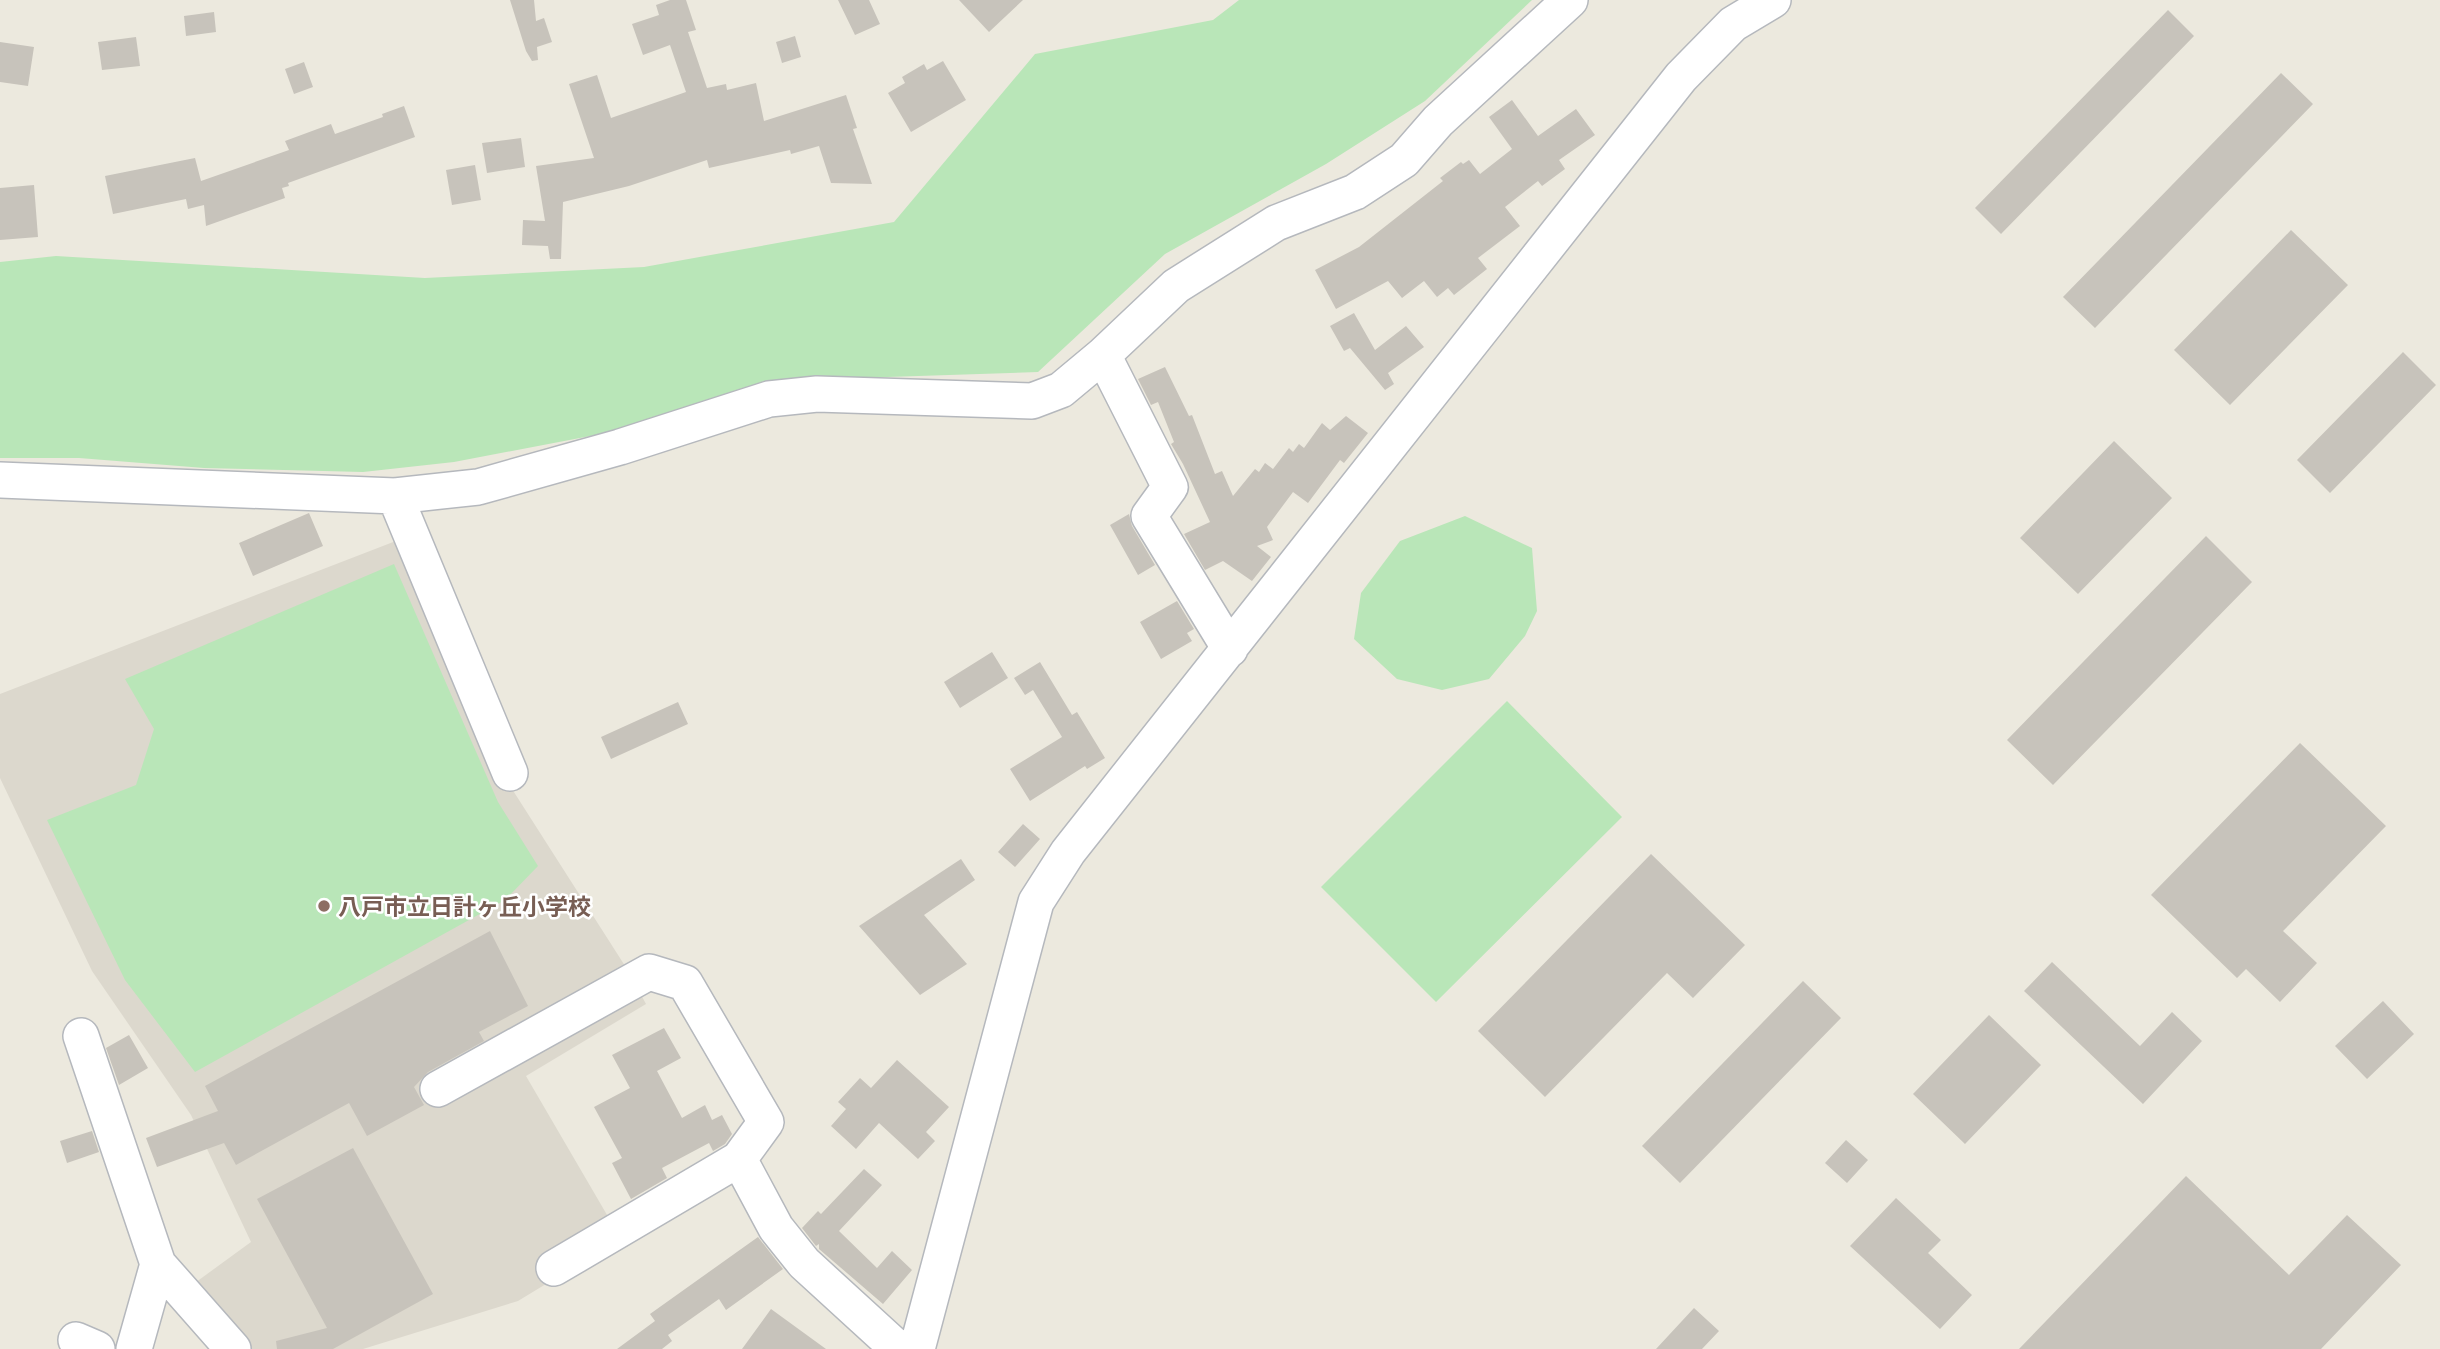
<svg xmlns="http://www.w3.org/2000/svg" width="2440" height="1349" viewBox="0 0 2440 1349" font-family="Raleway,'Noto Sans JP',sans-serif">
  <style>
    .education { fill: #dcd8cd }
    .green { fill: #b9e6b8 }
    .building { fill: #c7c3bb }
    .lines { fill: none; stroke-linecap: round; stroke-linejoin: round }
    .minor-casing { stroke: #b5b8bd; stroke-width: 38 }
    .minor { stroke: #fff; stroke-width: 35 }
    .education-dot { fill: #8d6e63; stroke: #fff; stroke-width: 2.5 }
    .labels { text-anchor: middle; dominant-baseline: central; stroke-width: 5; stroke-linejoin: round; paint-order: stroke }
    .education-label { font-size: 23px; font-weight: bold; fill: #785e54; stroke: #fff; text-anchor: start }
  </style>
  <rect width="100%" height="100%" fill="#ece9de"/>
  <path class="education" d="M 401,539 L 505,778 L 627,969 L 646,1004 L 526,1076 L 610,1220 L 569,1270 L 518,1301 L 363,1349 L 247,1349 L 192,1285 L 251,1242 L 191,1115 L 92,971 L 0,778 L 0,694 Z"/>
  <path class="green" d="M 1239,0 L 1532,0 L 1425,101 L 1326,164 L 1165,254 L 1038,372 L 765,381 L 606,433 L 454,462 L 363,472 L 204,468 L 79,458 L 0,458 L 0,262 L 56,256 L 425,278 L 644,267 L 894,222 L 1035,54 L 1213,20 Z
    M 1465,516 L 1532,548 L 1537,611 L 1525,636 L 1489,679 L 1442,690 L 1397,679 L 1354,639 L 1361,593 L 1400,541 Z
    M 394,564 L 498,802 L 538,866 L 505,900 L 195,1072 L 125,980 L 47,820 L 136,785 L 154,729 L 125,679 Z
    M 1507,701 L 1622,817 L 1436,1002 L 1321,887 Z"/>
  <path class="building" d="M 510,0 L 534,0 L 536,21 L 544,18 L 552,42 L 537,47 L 538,60 L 532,61 L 526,51 Z
    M 670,0 L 686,0 L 696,30 L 688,32 L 707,88 L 726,84 L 727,90 L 756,83 L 764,121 L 846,95 L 857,128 L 853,129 L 872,184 L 831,183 L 819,146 L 791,154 L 790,150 L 709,168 L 707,160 L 629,186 L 563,202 L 561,259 L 550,259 L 548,246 L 522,245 L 523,220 L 545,221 L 536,166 L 594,158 L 569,84 L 597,75 L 611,118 L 686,92 L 670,45 L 643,55 L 632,24 L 659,15 L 656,5 Z
    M 838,0 L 869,0 L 880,24 L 855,35 Z
    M 959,0 L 1023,0 L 989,32 Z
    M 2168,10 L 2194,36 L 2001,234 L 1975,208 Z
    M 214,12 L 216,32 L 186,36 L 184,16 Z
    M 795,36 L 801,57 L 782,63 L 776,42 Z
    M 136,37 L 140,66 L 102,70 L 98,42 Z
    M 0,42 L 34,47 L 28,86 L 0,82 Z
    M 943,61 L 966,100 L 911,132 L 888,93 L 905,83 L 902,77 L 924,64 L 927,70 Z
    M 304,62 L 313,87 L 294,94 L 285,69 Z
    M 2281,73 L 2313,104 L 2095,328 L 2063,297 Z
    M 1512,100 L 1538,136 L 1576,109 L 1595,135 L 1559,160 L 1565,169 L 1542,186 L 1538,181 L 1505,207 L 1520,226 L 1478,258 L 1487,269 L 1454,295 L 1448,288 L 1437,297 L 1424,281 L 1402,298 L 1388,281 L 1336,309 L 1315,270 L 1359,247 L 1443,181 L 1440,178 L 1461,162 L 1463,164 L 1469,160 L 1480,174 L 1512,149 L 1489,117 Z
    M 404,106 L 415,137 L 288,183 L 289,186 L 282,188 L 285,198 L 206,226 L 204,205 L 188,209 L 186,199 L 113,214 L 105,176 L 195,158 L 201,181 L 289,150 L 285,141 L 331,124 L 335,134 L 383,117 L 382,114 Z
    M 521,138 L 525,167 L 487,173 L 482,143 Z
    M 475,165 L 481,200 L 452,205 L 446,170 Z
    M 34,185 L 38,237 L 0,240 L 0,188 Z
    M 2291,230 L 2348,285 L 2230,405 L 2174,350 Z
    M 1354,313 L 1375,350 L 1406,326 L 1424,347 L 1388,373 L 1394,384 L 1385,390 L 1350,348 L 1344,351 L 1330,326 Z
    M 2403,352 L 2436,385 L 2330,493 L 2297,460 Z
    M 1165,367 L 1189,416 L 1192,415 L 1215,474 L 1222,471 L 1233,496 L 1255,469 L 1259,472 L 1265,463 L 1273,469 L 1289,448 L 1293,452 L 1299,444 L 1304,448 L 1322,423 L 1330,430 L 1346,416 L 1368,433 L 1344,463 L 1340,460 L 1308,503 L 1293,492 L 1267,527 L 1273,540 L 1257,546 L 1271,557 L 1252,581 L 1223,561 L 1205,570 L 1184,534 L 1210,522 L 1183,464 L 1171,444 L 1174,442 L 1158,402 L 1151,405 L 1138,379 Z
    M 2114,441 L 2172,498 L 2078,594 L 2020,538 Z
    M 309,513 L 323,546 L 253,576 L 239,543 Z
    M 1129,514 L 1132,526 L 1155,565 L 1138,575 L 1110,525 Z
    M 2206,536 L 2252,582 L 2053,785 L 2007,740 Z
    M 1177,601 L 1194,629 L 1187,633 L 1192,641 L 1161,659 L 1140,622 Z
    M 992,652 L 1008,678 L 960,708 L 944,682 Z
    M 1040,662 L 1072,715 L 1077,712 L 1105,758 L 1087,769 L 1085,766 L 1030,801 L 1010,769 L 1062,737 L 1033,690 L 1025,695 L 1014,678 Z
    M 678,702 L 688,724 L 611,759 L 601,737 Z
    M 2300,743 L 2386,826 L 2283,931 L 2317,963 L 2280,1002 L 2246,969 L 2237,978 L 2151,895 Z
    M 1023,824 L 1040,839 L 1015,867 L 998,852 Z
    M 1651,854 L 1745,945 L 1693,998 L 1667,973 L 1545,1097 L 1478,1031 Z
    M 961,859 L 975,880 L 924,915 L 967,964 L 920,995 L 859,926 Z
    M 490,931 L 528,1006 L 479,1032 L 484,1041 L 428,1072 L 414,1087 L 424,1105 L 367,1136 L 349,1103 L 236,1165 L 224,1143 L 157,1167 L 146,1138 L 218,1111 L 205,1086 Z
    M 2052,962 L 2140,1046 L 2172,1012 L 2202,1041 L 2143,1104 L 2024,991 Z
    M 1803,981 L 1841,1018 L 1680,1183 L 1642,1146 Z
    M 2383,1001 L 2414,1034 L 2367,1079 L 2335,1046 Z
    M 1989,1015 L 2041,1065 L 1965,1144 L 1913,1094 Z
    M 664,1028 L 681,1058 L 657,1071 L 682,1118 L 705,1105 L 712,1120 L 722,1115 L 732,1134 L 725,1144 L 713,1151 L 709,1143 L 662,1168 L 667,1178 L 631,1199 L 612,1163 L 622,1158 L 594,1107 L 630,1088 L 612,1055 Z
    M 129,1035 L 148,1068 L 119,1085 L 106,1048 Z
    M 897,1060 L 949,1107 L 926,1132 L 935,1141 L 918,1159 L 879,1123 L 856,1149 L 831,1126 L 846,1109 L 838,1102 L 860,1078 L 871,1088 Z
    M 92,1131 L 99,1152 L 67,1163 L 60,1141 Z
    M 1846,1140 L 1868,1160 L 1847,1183 L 1825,1163 Z
    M 353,1148 L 433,1294 L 333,1349 L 277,1349 L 276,1341 L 327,1328 L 257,1199 Z
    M 864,1169 L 882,1185 L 839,1231 L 877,1268 L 892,1251 L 912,1270 L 883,1304 L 819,1249 L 819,1244 L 816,1246 L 802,1228 L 818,1211 L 821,1214 Z
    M 2186,1176 L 2289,1275 L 2347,1215 L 2401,1265 L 2321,1349 L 2019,1349 Z
    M 1896,1198 L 1941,1240 L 1928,1253 L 1972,1295 L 1940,1329 L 1850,1246 Z
    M 758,1237 L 783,1269 L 726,1310 L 719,1299 L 668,1335 L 672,1341 L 662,1349 L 617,1349 L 655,1321 L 650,1314 Z
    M 1694,1308 L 1719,1331 L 1702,1349 L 1656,1349 Z
    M 771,1309 L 826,1349 L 742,1349 Z"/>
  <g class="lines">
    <g class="minor-casing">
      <path id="minor" d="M 1103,355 L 1170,487 L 1149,516 L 1230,649
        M 0,480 L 395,496 L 478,487 L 620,447 L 769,399 L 817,394 L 1032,401 L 1061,390 L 1103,355 L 1176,286 L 1276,223 L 1355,192 L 1404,160 L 1438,121 L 1570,0
        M 395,496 L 510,773
        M 81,1036 L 158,1264 L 233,1349
        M 438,1089 L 649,972 L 685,983 L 766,1122 L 739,1159 L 776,1228 L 804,1263 L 898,1349
        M 554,1268 L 739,1159
        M 76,1340 L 97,1349
        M 134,1349 L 158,1264
        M 917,1349 L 1036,902 L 1068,852 L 1681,77 L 1733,24 L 1773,0"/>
    </g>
    <use href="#minor" class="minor"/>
  </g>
  <circle class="education-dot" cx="324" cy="906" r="7"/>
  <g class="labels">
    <g class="education-label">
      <text x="338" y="906">八戸市立日計ヶ丘小学校</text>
    </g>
  </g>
</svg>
